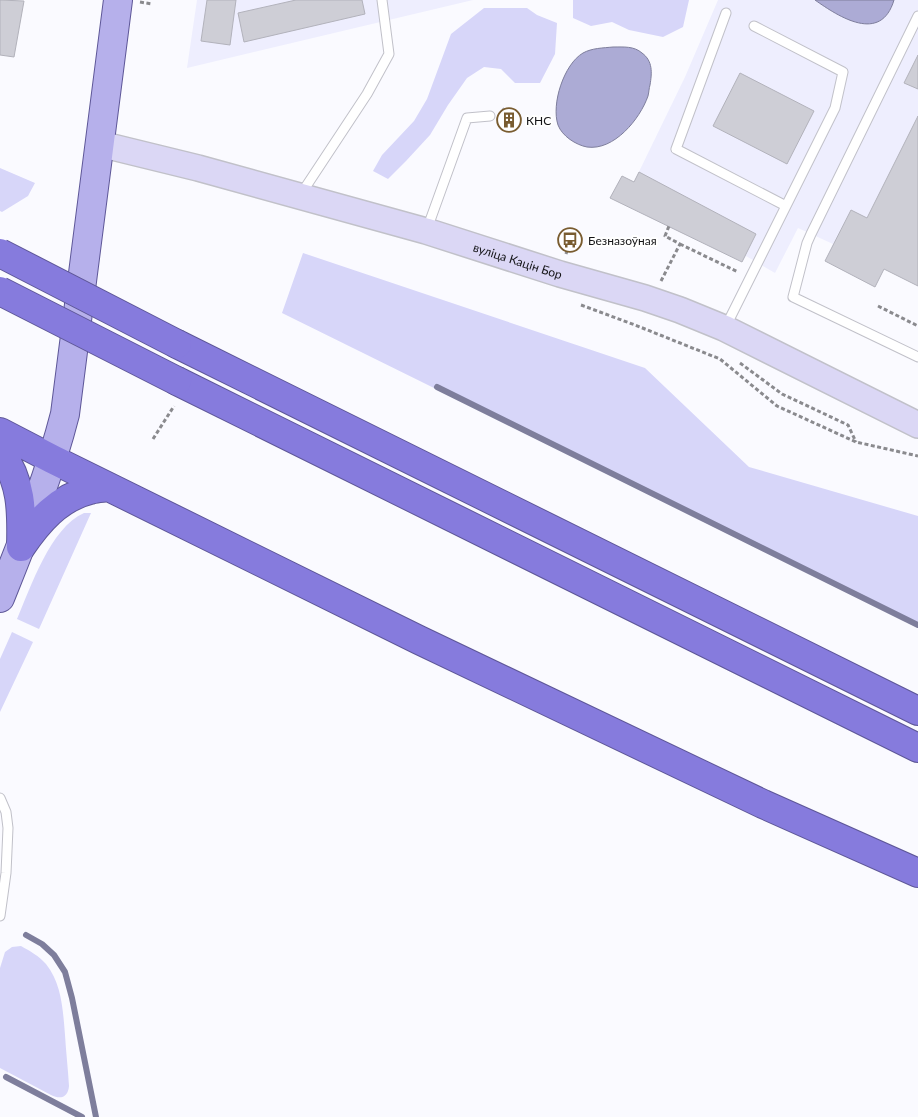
<svg xmlns="http://www.w3.org/2000/svg" width="918" height="1117" viewBox="0 0 918 1117" font-family="Lato,sans-serif">
  <style>
    .built { fill: #eeeefe }
    .green { fill: #d7d6f9 }
    .water { fill: #acabd5; stroke: #7e7e9c }
    .lines { fill: none; stroke-linecap: round; stroke-linejoin: round }
    .stream { stroke: #7e7e9c; stroke-width: 6 }
    .building { fill: #ceced6; stroke: #b2b2bb }
    .lane-casing { stroke: #c1c1c9; stroke-width: 11 }
    .secondary-casing { stroke: #c1c1c9; stroke-width: 28 }
    .primary-casing { stroke: #5e5798; stroke-width: 30 }
    .highway-casing { stroke: #5e5798; stroke-width: 30 }
    .path { stroke: #8a8a8e; stroke-width: 3; stroke-dasharray: 4 2.5; stroke-linecap: butt }
    .lane { stroke: #fff; stroke-width: 9 }
    .secondary { stroke: #dbd7f5; stroke-width: 25 }
    .primary { stroke: #b6b0eb; stroke-width: 28 }
    .highway { stroke: #867bdd; stroke-width: 28 }
    .highway-bridge-casing { stroke: #5e5798; stroke-width: 30; stroke-linecap: butt }
    .highway-bridge { stroke: #867bdd; stroke-width: 28 }
    .labels { text-anchor: middle; dominant-baseline: central; stroke-width: 4; stroke-linejoin: round; paint-order: stroke }
    .poi-label { font-size: 12px; fill: #141417; stroke: #fff; text-anchor: start }
    .street-label { font-size: 12px; fill: #141417; stroke: #fff }
  </style>
  <rect width="100%" height="100%" fill="#fafaff"/>
  <path class="built" d="M 197,0 L 473,0 L 187,68 Z
    M 718,0 L 918,0 L 918,286 L 884,269 L 875,287 L 825,261 L 833,244 L 798,228 L 775,273 L 746,256 L 742,262 L 610,198 L 622,176 L 634,182 L 685,77 Z"/>
  <path class="green" d="M 573,0 L 689,0 L 683,27 L 663,37 L 629,30 L 612,22 L 591,26 L 573,18 Z
    M 484,8 L 527,8 L 537,15 L 557,23 L 555,54 L 540,83 L 515,83 L 501,69 L 484,67 L 467,78 L 448,105 L 430,135 L 406,161 L 388,179 L 373,171 L 382,155 L 414,121 L 427,99 L 451,34 Z
    M 0,168 L 35,183 L 28,196 L 2,212 L 0,211 Z
    M 303,253 L 645,368 L 749,467 L 918,516 L 918,627 L 282,313 Z
    M 84,513 L 91,513 L 39,629 L 17,619 C 31,587 50,528 84,513 Z
    M 12,632 L 33,642 L 0,712 L 0,659 Z
    M 21,946 C 30,951 39,956 46,964 C 62,984 63,1011 65,1035 C 66,1052 68,1069 69,1086 C 68,1097 61,1100 51,1095 L 0,1068 L 0,968 L 5,952 L 12,947 Z"/>
  <path class="water" d="M 815,0 L 894,0 C 881,44 839,17 815,0 Z
    M 613,47 C 624,47 634,46 642,53 C 653,61 652,73 650,85 C 649,88 649,92 648,96 C 640,119 614,151 587,147 C 576,145 562,136 558,125 C 551,104 564,64 583,53 C 592,48 603,48 613,47 Z"/>
  <g class="lines">
    <path class="stream" d="M 437,387 L 918,625
      M 26,935 L 42,944 L 54,955 L 65,972 L 72,998 L 96,1117
      M 6,1077 L 82,1117"/>
  </g>
  <path class="building" d="M 0,0 L 24,1 L 14,57 L 0,55 Z
    M 207,0 L 236,0 L 230,45 L 201,41 Z
    M 296,0 L 362,0 L 365,14 L 244,42 L 238,13 Z
    M 918,55 L 918,89 L 904,83 Z
    M 740,73 L 814,111 L 787,164 L 713,126 Z
    M 503,108 L 520,114 L 515,131 L 498,125 Z
    M 918,116 L 918,286 L 884,269 L 875,287 L 825,261 L 851,210 L 867,218 Z
    M 639,172 L 756,234 L 742,262 L 610,198 L 622,176 L 634,182 Z"/>
  <g class="lines">
    <g class="lane-casing">
      <path id="lane" d="M 726,13 L 676,149 L 786,206
        M 918,16 L 811,234 L 807,243 L 793,297 L 918,357
        M 301,194 L 367,94 L 389,54 L 382,0
        M 427,229 L 467,118 L 490,116
        M 726,326 L 835,108 L 843,72 L 754,26
        M 0,798 L 6,812 L 8,828 L 6,873 L 0,916"/>
    </g>
    <g class="secondary-casing">
      <g id="secondary">
        <path id="s1" d="M 100,144 L 198,168 L 426,231 L 560,274 L 645,298 L 680,310 L 724,328 L 918,425"/>
      </g>
    </g>
    <g class="primary-casing">
      <path id="primary" d="M 0,598 C 24,538 49,477 65,414 L 118,0"/>
    </g>
    <g class="highway-casing">
      <path id="highway" d="M 177,344 L 918,711
        M 177,381 L 918,748
        M 0,432 L 52,459 L 419,640 L 763,804 L 918,873
        M 0,451 C 22,482 22,510 21,547
        M 21,547 C 38,522 58,498 90,490 C 96,488 103,488 109,487"/>
    </g>
    <path class="path" d="M 140,2 L 152,4
      M 680,244 L 738,272
      M 566,254 L 570,240
      M 661,281 L 680,244 L 665,236 L 669,226
      M 581,305 L 635,325 L 720,359 L 777,406 L 856,442 L 918,456
      M 878,306 L 918,326
      M 740,363 L 782,394 L 848,425 L 856,442
      M 153,439 L 174,406"/>
    <use href="#lane" class="lane"/>
    <use href="#secondary" class="secondary"/>
    <use href="#primary" class="primary"/>
    <use href="#highway" class="highway"/>
    <g class="highway-bridge-casing">
      <path id="highway-bridge" d="M 0,253 L 177,344
        M 0,291 L 177,381"/>
    </g>
    <use href="#highway-bridge" class="highway-bridge"/>
  </g>
  <defs>
    <g id="building-ring" transform="scale(1.25)"><circle r="9.5" fill="#fff" stroke="#795c30" stroke-width="1.5"/><path d="M-4-6H4V6H1V3H-1V6H-4ZM-2.5-4.3h1.7v1.8h-1.7ZM.8-4.3h1.7v1.8H.8ZM-2.5-1h1.7V.8h-1.7ZM.8-1h1.7V.8H.8Z" fill="#795c30"/></g>
    <g id="bus-ring" transform="scale(1.25)"><circle r="9.5" fill="#fff" stroke="#795c30" stroke-width="1.5"/><path d="M-5-6H5V4H4V6H2V4H-2V6H-4V4H-5ZM-3.5-4V0h7V-4ZM-3.5 1.2v1.5H-2V1.2ZM2 1.2v1.5H3.5V1.2Z" fill="#795c30"/></g>
  </defs>
  <g fill-rule="evenodd">
    <use href="#building-ring" x="509" y="120"/>
    <use href="#bus-ring" x="570" y="240"/>
  </g>
  <g class="labels">
    <g class="poi-label">
      <text x="526" y="120">КНС</text>
      <text x="588" y="240">Безназоўная</text>
    </g>
    <g class="street-label">
      <text stroke="none"><textPath href="#s1" startOffset="434">вуліца Кацін Бор</textPath></text>
    </g>
  </g>
</svg>
